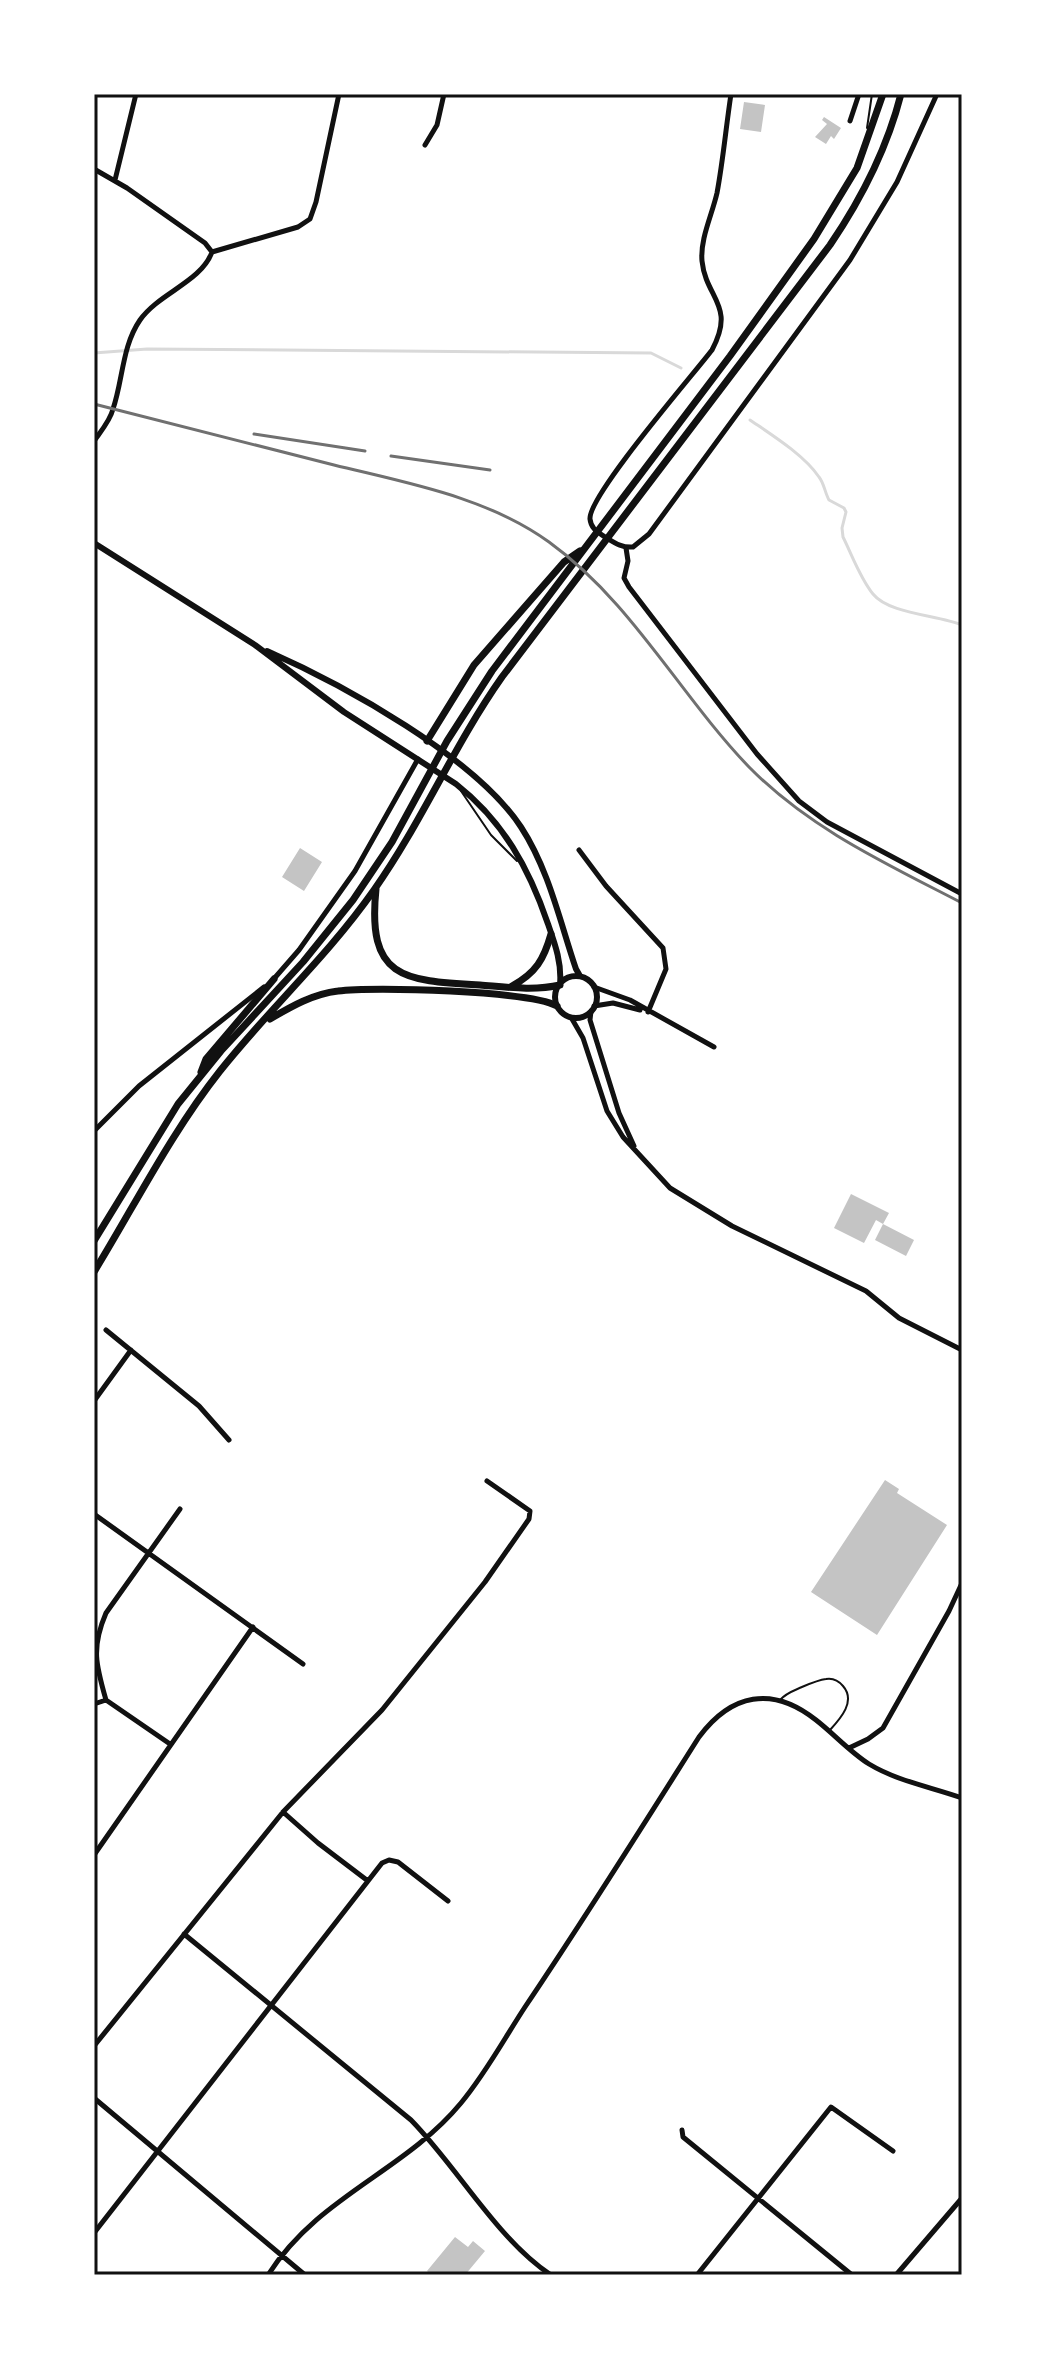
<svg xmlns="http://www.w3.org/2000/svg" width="1056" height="2369" viewBox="0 0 1056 2369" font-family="'Alegreya Sans',sans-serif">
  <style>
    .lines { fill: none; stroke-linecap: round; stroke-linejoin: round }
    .stream { stroke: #d9d9d9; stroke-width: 3 }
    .building { fill: #c4c4c4 }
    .service { stroke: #111; stroke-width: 2 }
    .minor { stroke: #111; stroke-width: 5 }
    .tertiary { stroke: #111; stroke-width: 6 }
    .secondary { stroke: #111; stroke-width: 7 }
    .rail { stroke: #707070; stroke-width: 3 }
    .neatline { fill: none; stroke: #111; stroke-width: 3 }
  </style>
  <rect width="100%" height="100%" fill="#fff"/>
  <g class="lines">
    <path class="stream" d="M 94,353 L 147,349 L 651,353 L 681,368
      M 750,420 C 772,435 804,455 819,477 C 824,483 825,493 829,500 L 844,508 L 846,512 L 842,528 L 843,537 C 852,555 860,578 873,594 C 889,614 938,615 962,625"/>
  </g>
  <path class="building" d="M 744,102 L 765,105 L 761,132 L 740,129 Z
    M 824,117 L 841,128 L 834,139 L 831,136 L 826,144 L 815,137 L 827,124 L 822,120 Z
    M 300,848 L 322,862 L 304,891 L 282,877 Z
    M 851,1194 L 889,1213 L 883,1224 L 876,1220 L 864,1243 L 834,1228 Z
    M 883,1224 L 914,1240 L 906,1256 L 875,1240 Z
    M 885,1480 L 899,1489 L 897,1493 L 947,1525 L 877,1635 L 811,1592 Z
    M 455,2237 L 468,2247 L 473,2241 L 485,2251 L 465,2275 L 431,2275 L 427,2271 Z"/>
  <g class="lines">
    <path class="service" d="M 867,128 L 872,94
      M 461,791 L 491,835 L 517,861
      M 780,1700 C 786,1693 793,1691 802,1687 C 809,1684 818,1680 826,1679 C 832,1678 838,1680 843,1686 C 856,1701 841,1718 830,1730"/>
    <path class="minor" d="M 731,94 C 726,127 723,161 717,193 C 712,215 700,239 702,261 C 706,299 736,305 712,350 C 692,376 588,496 590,519 C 591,529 598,532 605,537 C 615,543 622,548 633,547 L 649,534 L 850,260 L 897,182 L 937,94
      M 850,121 L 859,94
      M 425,145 L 437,125 L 444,94
      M 94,169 L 127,188 L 205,243 L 212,252
      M 115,180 L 136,94
      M 94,441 C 101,431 110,421 113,409 C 123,380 122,346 140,320 C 159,293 201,282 212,252 L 298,227 L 310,219 L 316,202 L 339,94
      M 626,548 L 628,561 L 624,578 L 629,587 L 757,754 L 799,801 L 827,822 L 962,894
      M 579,850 L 606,886 L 663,948 L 666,969 L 648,1012
      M 272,981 L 299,950 L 355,871 L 418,759
      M 594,987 L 630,1000 L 714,1047
      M 594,1006 L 613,1003 L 640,1010
      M 591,1011 L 590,1020 L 619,1113 L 634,1146
      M 572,1019 L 583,1038 L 607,1111 L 623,1137 L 670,1188 L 732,1226 L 866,1291 L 899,1318 L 962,1350
      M 94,1131 L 139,1086 L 264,987
      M 106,1330 L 199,1406 L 229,1440
      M 94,1401 L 131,1350
      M 94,1514 L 303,1664
      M 106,1700 C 96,1665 91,1648 106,1613 L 180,1509
      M 94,1704 L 106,1700 L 170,1744
      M 849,1748 L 868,1739 L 883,1728 L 949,1611 L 962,1583
      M 283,1812 L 318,1843 L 368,1881
      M 94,1855 L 253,1627
      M 184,1934 L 411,2120 C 458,2168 497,2239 551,2275
      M 94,2046 L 283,1812 L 382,1710 L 485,1582 L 529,1519 L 530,1511 L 487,1481
      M 94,2098 L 305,2275
      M 682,2130 L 683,2137 L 852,2275
      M 94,2233 L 382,1863 L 389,1860 L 398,1862 L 448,1901
      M 268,2275 C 318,2196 404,2172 461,2103 C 486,2073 504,2039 525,2007 C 585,1918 642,1827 699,1737 C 731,1694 772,1685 816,1720 C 834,1734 850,1752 869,1764 C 897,1781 931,1787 962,1798
      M 697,2275 L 831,2107 L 893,2151
      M 896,2275 L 962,2198"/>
    <path class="tertiary" d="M 94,543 L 255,645 L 344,712 L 456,784 C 503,821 529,868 548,924 C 555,944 562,963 560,985
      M 267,651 C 344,685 475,757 521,827 C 549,870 560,922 576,969 L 580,976
      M555 997a21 21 0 1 1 42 0a21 21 0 1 1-42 0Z"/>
    <path class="secondary" d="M 427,741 L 474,665 L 564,562 L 580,551
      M 376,889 C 367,978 402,981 480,985 C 506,987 534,991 560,985
      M 512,986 C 536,973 544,959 551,934
      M 270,1019 C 292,1006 313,994 338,991 C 372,986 531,991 557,1006
      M 201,1072 L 206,1059 L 274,979
      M 94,1241 L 178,1104 L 221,1051 L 303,962 L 353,900 L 392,842 L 447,741 L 492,671 L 730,356 L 814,239 L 857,168 L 883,94
      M 94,1272 C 135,1205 171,1133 220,1071 C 270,1008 327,957 374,890 C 422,822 454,745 502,677 L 830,245 C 862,198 887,149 901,94"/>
    <path class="rail" d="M 94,404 C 174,424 254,444 334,465 C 407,483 487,497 549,542 C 632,602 679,694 749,767 C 810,829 887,864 962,903
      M 254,434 L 365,451
      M 391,456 L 490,470"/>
  </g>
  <rect width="1056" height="2369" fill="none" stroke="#ffffff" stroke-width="192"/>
  <rect x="96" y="96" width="864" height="2177" class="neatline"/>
</svg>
